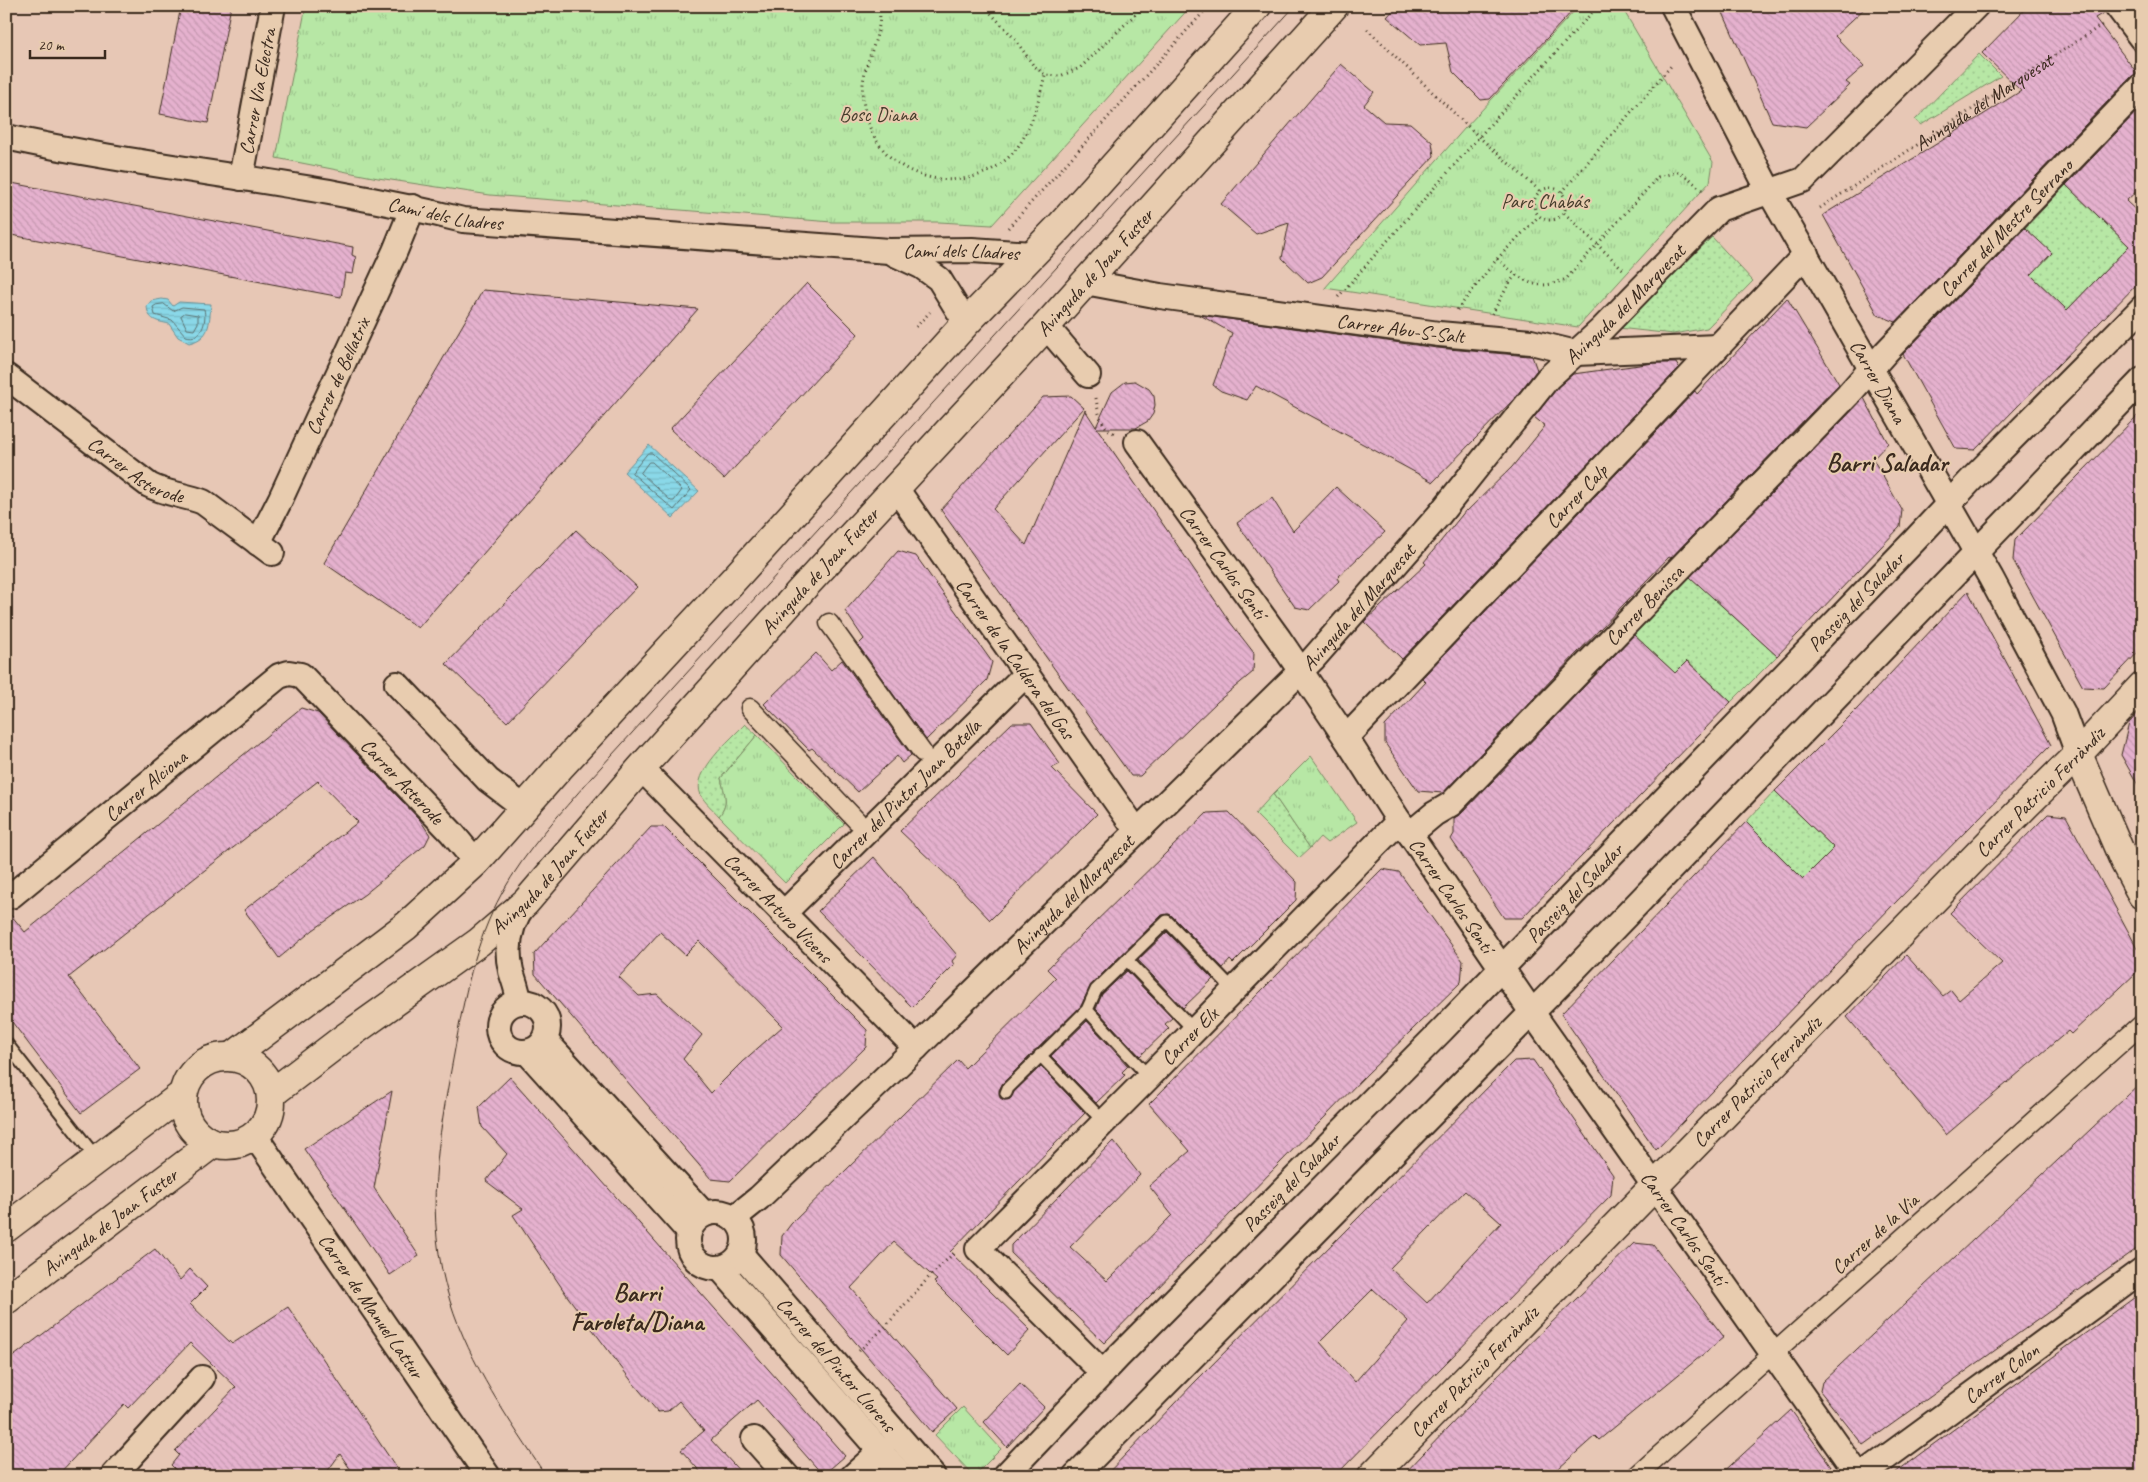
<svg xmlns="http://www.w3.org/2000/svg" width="2148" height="1482" viewBox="0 0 2148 1482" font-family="Caveat,sans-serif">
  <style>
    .grass { fill: url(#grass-dots); stroke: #798862 }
    .park { fill: url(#park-tufts); stroke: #798862 }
    .water { fill: url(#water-rules); stroke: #6a9297 }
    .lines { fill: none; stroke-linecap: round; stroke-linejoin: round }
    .shore { stroke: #5b706f; stroke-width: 1 }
    .building { fill: url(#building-back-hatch); stroke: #3b2a1e; fill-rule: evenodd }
    .service-casing { stroke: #3b2a1e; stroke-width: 15 }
    .pedestrian-casing { stroke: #3b2a1e; stroke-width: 21 }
    .minor-casing { stroke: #3b2a1e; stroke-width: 28 }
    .secondary-casing { stroke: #3b2a1e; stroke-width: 31 }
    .path { stroke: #3b2a1e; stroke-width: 3; stroke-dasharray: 1 4; stroke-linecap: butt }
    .service { stroke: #e8ccaf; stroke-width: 11 }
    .pedestrian { stroke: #e8ccaf; stroke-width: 18 }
    .minor { stroke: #e8ccaf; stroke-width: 24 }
    .secondary { stroke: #e8ccaf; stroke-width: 28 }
    .tram { stroke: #3b2a1e; stroke-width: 1 }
    .labels { text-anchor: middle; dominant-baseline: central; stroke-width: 4; stroke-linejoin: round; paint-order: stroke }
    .street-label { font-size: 20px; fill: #3b2a1e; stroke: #e8ccaf }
    .park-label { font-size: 20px; fill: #473d2c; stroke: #e8ccaf }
    .district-label { font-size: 25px; font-weight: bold; fill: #3b2a1e; stroke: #e8ccaf }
  </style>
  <defs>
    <pattern id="grass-dots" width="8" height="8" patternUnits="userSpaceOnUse" patternTransform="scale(1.25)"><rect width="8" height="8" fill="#b7e7a5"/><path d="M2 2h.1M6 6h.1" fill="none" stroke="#9ec68e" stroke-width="1.8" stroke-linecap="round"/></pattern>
    <pattern id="park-tufts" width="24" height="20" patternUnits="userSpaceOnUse" patternTransform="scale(1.25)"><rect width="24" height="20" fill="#b7e7a5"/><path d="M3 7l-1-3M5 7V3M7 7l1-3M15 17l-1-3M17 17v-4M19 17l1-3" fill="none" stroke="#9ec68e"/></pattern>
    <pattern id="water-rules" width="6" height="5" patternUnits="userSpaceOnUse" patternTransform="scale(1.25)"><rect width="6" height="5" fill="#8ad8e8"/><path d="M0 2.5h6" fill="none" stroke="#78bac7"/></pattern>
    <pattern id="building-back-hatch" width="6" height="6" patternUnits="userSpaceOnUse" patternTransform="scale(1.25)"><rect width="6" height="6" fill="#e5b1ce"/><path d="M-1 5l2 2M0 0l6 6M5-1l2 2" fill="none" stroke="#c598b0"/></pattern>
  </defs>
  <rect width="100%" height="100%" fill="#e7c7b5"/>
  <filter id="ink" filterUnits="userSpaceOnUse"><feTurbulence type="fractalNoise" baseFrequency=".02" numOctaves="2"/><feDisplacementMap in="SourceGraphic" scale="10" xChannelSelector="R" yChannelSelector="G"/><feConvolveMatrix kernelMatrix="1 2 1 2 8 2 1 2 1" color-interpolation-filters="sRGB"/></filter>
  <g filter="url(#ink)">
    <path class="grass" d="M 1979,54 L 2001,76 L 1921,125 L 1915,120 Z
      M 2066,185 L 2129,246 L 2067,310 L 2031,275 L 2051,253 L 2025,228 Z
      M 1712,237 L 1753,281 L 1707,328 L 1673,334 L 1618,328 Z
      M 1688,575 L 1777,656 L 1731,702 L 1688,661 L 1675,673 L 1632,633 Z
      M 745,724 L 757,735 L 721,778 C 724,793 730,803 719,816 C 713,809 704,802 701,795 C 690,773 732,738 745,724 Z
      M 1775,791 L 1834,848 L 1803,879 L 1746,822 Z
      M 1273,794 L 1310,848 L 1299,858 L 1255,814 Z"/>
    <path class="park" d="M 306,6 L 1191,6 L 992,225 L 939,222 L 832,222 L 490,195 L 378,178 L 276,158 Z
      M 1579,6 L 1621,6 L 1713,162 L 1710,182 L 1578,327 L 1325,288 L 1465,128 Z
      M 757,735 L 844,824 L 785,883 L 719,816 C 730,803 724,793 721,778 Z
      M 1311,756 L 1357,822 L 1327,843 L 1320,837 L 1310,848 L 1273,794 Z
      M 963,1407 L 1001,1449 L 974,1476 L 935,1435 Z"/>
    <path class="water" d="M 162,299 L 168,300 L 173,306 L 179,302 L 211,304 C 209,323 211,338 189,343 L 178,337 L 169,324 C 157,321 148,321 147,306 L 151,301 Z
      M 649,445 L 699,491 L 673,518 L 624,472 Z"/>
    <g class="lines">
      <path class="shore" d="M 164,304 L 173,311 L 182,307 L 204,309 C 207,321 202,341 186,336 L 172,320 L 155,315 L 153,307 L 156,305 Z
        M 185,313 L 198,315 L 198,323 L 194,330 L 187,329 L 181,316 Z
        M 648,453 L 652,453 L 691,490 L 674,510 L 632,473 Z
        M 649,462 L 652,462 L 682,490 L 674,501 L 671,501 L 641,473 Z"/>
    </g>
    <path class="building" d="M 181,6 L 231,6 L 208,123 L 160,114 Z
      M 1397,6 L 1577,6 L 1490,99 L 1481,100 L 1453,72 L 1446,43 L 1420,45 L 1387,17 Z
      M 1720,6 L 1867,6 L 1835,36 L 1864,66 L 1846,82 L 1850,85 L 1806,127 L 1772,122 Z
      M 2028,6 L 2104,6 L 2105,12 L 2095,18 L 2137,73 L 2132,76 L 1896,322 L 1878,315 L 1823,215 L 2021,91 L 1982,53 Z
      M 1341,64 L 1374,92 L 1364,105 L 1384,122 L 1410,123 L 1432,142 L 1434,156 L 1322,277 L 1308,283 L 1282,258 L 1289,223 L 1256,234 L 1221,204 Z
      M 2142,106 L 2142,186 L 2126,201 L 2142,216 L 2142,279 L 1975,450 L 1956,449 L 1903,354 L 2025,228 L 2052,253 L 2031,275 L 2067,310 L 2129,246 L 2066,185 Z
      M 6,182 L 353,247 L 352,255 L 356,257 L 353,274 L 345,273 L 341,297 L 6,234 Z
      M 807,283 L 858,334 L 724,479 L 670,429 Z
      M 483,290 L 698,309 L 418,628 L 324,563 Z
      M 1787,298 L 1839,384 L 1671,558 L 1669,557 L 1443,793 L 1418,791 L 1385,743 L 1385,726 L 1426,682 L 1422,678 L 1695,391 L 1697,394 Z
      M 1200,315 L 1437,348 L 1529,356 L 1532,356 L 1537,370 L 1514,399 L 1433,482 L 1256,386 L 1247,400 L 1221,391 L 1213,385 L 1232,333 Z
      M 1654,363 L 1676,363 L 1679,368 L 1402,659 L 1364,622 L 1426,564 L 1424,562 L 1466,510 L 1467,511 L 1512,467 L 1545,426 L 1534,417 L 1558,387 L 1573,374 Z
      M 1135,381 L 1149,389 L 1154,396 L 1155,405 L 1153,414 L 1148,421 L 1136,428 L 1097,428 L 1230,622 L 1254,653 L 1253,672 L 1217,702 L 1140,776 L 1131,776 L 941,510 L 1043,397 L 1071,396 L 1084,408 L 993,509 L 1026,545 L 1085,410 L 1096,427 L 1112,392 L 1125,382 Z
      M 1864,398 L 1888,443 L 1873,459 L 1902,510 L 1900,527 L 1777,656 L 1690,577 Z
      M 2142,411 L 2142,648 L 2104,688 L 2083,687 L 2013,560 L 2015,540 Z
      M 1336,487 L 1385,532 L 1337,578 L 1339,581 L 1309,610 L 1295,607 L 1237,523 L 1272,498 L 1293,531 Z
      M 576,530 L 637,587 L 507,722 L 446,664 Z
      M 898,551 L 916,556 L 992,662 L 987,680 L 926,740 L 858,645 L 864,639 L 845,611 Z
      M 1968,591 L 2051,745 L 1893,905 L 1656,1150 L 1561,1014 L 1746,822 L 1803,879 L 1834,848 L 1775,791 L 1858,708 Z
      M 1634,635 L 1675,673 L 1687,661 L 1731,702 L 1522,918 L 1504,918 L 1451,839 L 1454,834 L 1454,818 L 1461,814 Z
      M 816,653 L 831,670 L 842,660 L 911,755 L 902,763 L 897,756 L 858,792 L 812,748 L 809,750 L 764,704 Z
      M 301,708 L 318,713 L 420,820 L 430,835 L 425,845 L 365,894 L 313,930 L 279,958 L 244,910 L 358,822 L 318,781 L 69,977 L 140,1069 L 81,1113 L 6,1014 L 6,909 L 25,932 Z
      M 2142,709 L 2142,792 L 2121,755 L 2129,723 Z
      M 1012,723 L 1031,723 L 1060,764 L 1052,768 L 1097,814 L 990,920 L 957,885 L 900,831 Z
      M 1229,812 L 1297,882 L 1296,900 L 1233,963 L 1230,960 L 1223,968 L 1172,916 L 1169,914 L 1162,915 L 1091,985 L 1081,1006 L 1003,1083 L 999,1090 L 1000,1098 L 1004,1100 L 1010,1099 L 1014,1092 L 1041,1066 L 1085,1113 L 950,1252 L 1030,1330 L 1007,1355 L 934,1282 L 937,1280 L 894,1242 L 851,1288 L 957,1409 L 932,1432 L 781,1255 L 782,1236 L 791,1224 L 958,1060 L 965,1068 L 1056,978 L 1047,969 L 1207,813 Z
      M 2048,814 L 2066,816 L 2141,955 L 2137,972 L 2071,1034 L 2068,1031 L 1946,1135 L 1847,1017 L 1906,955 L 1943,996 L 1951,990 L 1959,1000 L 2002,963 L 1950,913 Z
      M 651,827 L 664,827 L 867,1030 L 866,1047 L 730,1181 L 711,1179 L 535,974 L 534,954 ZM 660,932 L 685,955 L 699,941 L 783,1026 L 742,1062 L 711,1093 L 683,1059 L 702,1035 L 657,994 L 639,996 L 619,977 Z
      M 874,857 L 957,955 L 952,961 L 954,965 L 912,1007 L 818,911 Z
      M 1382,869 L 1399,872 L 1463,961 L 1461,982 L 1366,1075 L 1104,1343 L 1011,1253 L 1011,1245 L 1113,1141 L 1140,1175 L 1070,1247 L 1107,1281 L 1172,1215 L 1149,1186 L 1190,1151 L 1149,1104 Z
      M 1167,932 L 1213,979 L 1183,1008 L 1138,960 Z
      M 1127,971 L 1172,1018 L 1165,1024 L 1169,1028 L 1140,1056 L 1096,1009 L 1102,994 Z
      M 1087,1021 L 1128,1066 L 1122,1072 L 1125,1075 L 1096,1103 L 1051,1056 Z
      M 1533,1060 L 1613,1175 L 1611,1195 L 1335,1476 L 1105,1476 L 1195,1382 L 1514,1061 ZM 1465,1191 L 1501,1223 L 1427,1303 L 1390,1268 ZM 1373,1289 L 1408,1321 L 1355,1382 L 1320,1342 Z
      M 510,1077 L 845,1456 L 823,1475 L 757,1400 L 711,1440 L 744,1476 L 704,1476 L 681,1450 L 704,1431 L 679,1401 L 668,1411 L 658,1412 L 633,1383 L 568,1297 L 513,1215 L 523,1209 L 486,1181 L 507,1154 L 482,1127 L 479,1107 Z
      M 2142,1081 L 2142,1245 L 1863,1445 L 1820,1391 L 1822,1382 Z
      M 392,1091 L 374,1188 L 419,1256 L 390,1275 L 304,1149 Z
      M 1634,1243 L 1653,1245 L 1724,1337 L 1599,1440 L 1595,1436 L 1550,1476 L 1402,1476 L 1517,1356 Z
      M 155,1249 L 180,1280 L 190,1269 L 207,1287 L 190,1304 L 232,1344 L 288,1307 L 402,1476 L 355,1476 L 340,1454 L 324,1476 L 182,1476 L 171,1465 L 179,1455 L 175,1451 L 236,1387 L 190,1343 L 128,1408 L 124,1404 L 57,1476 L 6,1476 L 6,1362 Z
      M 2142,1292 L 2142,1476 L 1891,1476 L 1920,1454 Z
      M 1020,1384 L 1044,1407 L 1007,1447 L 984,1422 Z
      M 1791,1410 L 1831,1466 L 1818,1476 L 1719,1476 Z"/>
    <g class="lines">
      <g class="service-casing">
        <path id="service" d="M 1127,960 L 1194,1030
          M 1087,1010 L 1149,1077
          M 6,1043 L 97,1159
          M 1040,1055 L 1104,1122
          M 1006,1093 L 1008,1088 L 1087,1010 L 1096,990 L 1167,921 L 1233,989"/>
      </g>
      <g class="pedestrian-casing">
        <path id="pedestrian" d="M 829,623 L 922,752
          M 750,708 L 857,821
          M 1636,1476 L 2142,1024"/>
      </g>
      <g class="minor-casing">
        <g id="minor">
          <path id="s2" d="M 1673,6 L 1769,191 L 1991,578 L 2063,713 L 2078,754"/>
          <path d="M 2117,6 L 2142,39"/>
          <path id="s3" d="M 6,137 C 157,170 313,182 463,220 L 889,251 L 972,250 L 1033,254"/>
          <path id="s4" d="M 241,178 L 273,6"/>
          <path d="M 895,254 L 921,266 L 939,279 L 966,323"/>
          <path id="s5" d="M 1085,282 L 1160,296 L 1439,334 L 1531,342 L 1576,353 L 1717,347"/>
          <path d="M 1046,326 L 1088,375"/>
          <path id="s6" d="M 6,376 L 149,485 C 166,494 185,495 203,502 L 272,553"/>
          <path id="s7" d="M 1137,442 L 1279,639 L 1346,738 L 1399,821 L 1410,834 L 1531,1011 L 1859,1476"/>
          <path id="s8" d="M 895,487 L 1136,830"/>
          <path id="s9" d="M 258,543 L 280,500 L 395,251 L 413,207"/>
          <path d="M 397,684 L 488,780 L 525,808"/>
          <path id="s10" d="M 1346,738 L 1806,254"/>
          <path id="s11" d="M 641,768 L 916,1048"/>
          <path id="s12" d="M 1410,834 L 1434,814 L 1451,804 L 1848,395 L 1886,352 L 2142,86"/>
          <path id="s13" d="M 11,896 L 279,676 L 289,673 L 301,675 L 452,833 L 476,862"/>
          <path id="s14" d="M 783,914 L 1026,674"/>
          <path d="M 519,1001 C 518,991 514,981 511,971 C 505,946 510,923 525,903"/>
          <circle cx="523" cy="1027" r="25"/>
          <path d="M 545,1040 L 704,1214"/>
          <path d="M 527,1052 L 689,1232"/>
          <path id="s15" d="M 255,1136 L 488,1476"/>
          <circle cx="716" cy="1240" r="28"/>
          <path id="s16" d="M 734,1218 L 759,1198 L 916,1048 L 1313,659 L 1439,515 L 1548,378 L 1602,329 L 1719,209 L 1803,180 L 1976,6"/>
          <path id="s17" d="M 741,1254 L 933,1476"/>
          <path d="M 720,1268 L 902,1476"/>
          <path id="s18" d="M 1103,1373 L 978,1249 L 1149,1077 L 1399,821"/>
          <path d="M 754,1439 L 787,1476"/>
          <path d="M 113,1476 L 202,1378"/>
          <path d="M 853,1476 L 882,1450"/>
          <path id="s19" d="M 1005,1476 L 1118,1357 L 1442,1030 L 1914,541 L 1970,481 L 2142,308"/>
          <path d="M 1075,1476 L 1564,980 L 2142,380"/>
          <path id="s20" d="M 1861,1476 L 2142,1270"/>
        </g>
      </g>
      <g class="secondary-casing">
        <g id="secondary">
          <path d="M 2078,754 L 2125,863 L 2142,895"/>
          <circle cx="227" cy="1101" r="44"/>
          <path d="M 232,1057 L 406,926 L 476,862 L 560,767 L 735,578 L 966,323 L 1060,226 L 1257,6"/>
          <path id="s21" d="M 271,1094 L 343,1039 L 479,942 L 526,902 L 641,768 L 804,587 L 1046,326 L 1334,6"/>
          <path d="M 6,1228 L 183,1094"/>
          <path id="s22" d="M 6,1300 L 212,1144"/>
          <path id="s23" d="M 1372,1476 L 2026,805 L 2078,754 L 2142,686"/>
        </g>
      </g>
      <g class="path">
        <path d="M 879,6 C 884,33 865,58 863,84 C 861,97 865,113 869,125 C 890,183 968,198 1011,155 C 1031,134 1038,102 1045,75"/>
        <path d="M 984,6 L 1015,39 L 1033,65 L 1045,75 L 1060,76 L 1080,68 L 1144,6"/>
        <path d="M 1367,29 L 1479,137 L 1540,191"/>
        <circle cx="1550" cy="204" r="16"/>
        <path d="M 1562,192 L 1671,66"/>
        <path id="s1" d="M 1820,208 L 2102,25"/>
        <path d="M 1564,213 L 1625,271"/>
        <path d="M 1008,228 L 1209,6"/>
        <path d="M 1497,259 C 1521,278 1533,294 1566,279 L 1658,177 L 1678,172 L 1690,179 L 1704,192"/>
        <path d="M 1338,297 L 1479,137 L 1598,6"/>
        <path d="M 1457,310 L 1497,259 L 1539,216"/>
        <path d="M 1492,314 L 1510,282 L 1516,275"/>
        <path d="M 916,327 L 930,312"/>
        <path d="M 1096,398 C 1098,413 1101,428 1116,434"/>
        <path d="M 859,1351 L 885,1327 L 930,1276 L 954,1253"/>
      </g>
      <use href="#service" class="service"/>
      <use href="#pedestrian" class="pedestrian"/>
      <use href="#minor" class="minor"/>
      <use href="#secondary" class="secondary"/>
      <path class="tram" d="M 546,1476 C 509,1420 470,1365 450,1301 C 423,1214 438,1141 454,1054 C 464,998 474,944 502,893 C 526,850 559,815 591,778 L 1295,6"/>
    </g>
  </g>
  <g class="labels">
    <g class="street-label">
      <text stroke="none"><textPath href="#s4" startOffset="88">Carrer Via Electra</textPath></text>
      <text stroke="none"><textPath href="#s1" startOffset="195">Avinguda del Marquesat</textPath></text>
      <text stroke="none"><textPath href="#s3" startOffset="446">Camí dels Lladres</textPath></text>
      <text stroke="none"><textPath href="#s12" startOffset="851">Carrer del Mestre Serrano</textPath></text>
      <text stroke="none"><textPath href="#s3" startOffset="964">Camí dels Lladres</textPath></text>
      <text stroke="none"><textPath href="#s21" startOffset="1168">Avinguda de Joan Fuster</textPath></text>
      <text stroke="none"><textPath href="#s16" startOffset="1278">Avinguda del Marquesat</textPath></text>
      <text stroke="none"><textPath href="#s5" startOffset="319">Carrer Abu-S-Salt</textPath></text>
      <text stroke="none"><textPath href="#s9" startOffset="185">Carrer de Bellatrix</textPath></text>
      <text stroke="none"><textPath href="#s2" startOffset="428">Carrer Diana</textPath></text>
      <text stroke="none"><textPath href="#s6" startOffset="161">Carrer Asterode</textPath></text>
      <text stroke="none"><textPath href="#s10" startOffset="334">Carrer Calp</textPath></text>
      <text stroke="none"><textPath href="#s7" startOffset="148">Carrer Carlos Sentí</textPath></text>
      <text stroke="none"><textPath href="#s21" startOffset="762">Avinguda de Joan Fuster</textPath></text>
      <text stroke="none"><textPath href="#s19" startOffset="1220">Passeig del Saladar</textPath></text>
      <text stroke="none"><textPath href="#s12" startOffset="328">Carrer Benissa</textPath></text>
      <text stroke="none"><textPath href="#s16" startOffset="874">Avinguda del Marquesat</textPath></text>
      <text stroke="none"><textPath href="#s8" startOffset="210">Carrer de la Caldera del Gas</textPath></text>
      <text stroke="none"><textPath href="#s13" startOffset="516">Carrer Asterode</textPath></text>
      <text stroke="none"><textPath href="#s13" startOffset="174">Carrer Alciona</textPath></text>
      <text stroke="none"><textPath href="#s23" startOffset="956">Carrer Patricio Ferràndiz</textPath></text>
      <text stroke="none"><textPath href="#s14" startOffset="171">Carrer del Pintor Juan Botella</textPath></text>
      <text stroke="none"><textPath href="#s21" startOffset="358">Avinguda de Joan Fuster</textPath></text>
      <text stroke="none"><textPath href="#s19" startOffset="815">Passeig del Saladar</textPath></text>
      <text stroke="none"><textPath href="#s16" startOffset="469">Avinguda del Marquesat</textPath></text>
      <text stroke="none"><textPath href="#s7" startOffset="552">Carrer Carlos Sentí</textPath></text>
      <text stroke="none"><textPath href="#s11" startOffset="196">Carrer Arturo Vicens</textPath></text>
      <text stroke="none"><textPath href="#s18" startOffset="476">Carrer Elx</textPath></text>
      <text stroke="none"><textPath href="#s23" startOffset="551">Carrer Patricio Ferràndiz</textPath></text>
      <text stroke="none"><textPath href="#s19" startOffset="410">Passeig del Saladar</textPath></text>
      <text stroke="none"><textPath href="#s22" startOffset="130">Avinguda de Joan Fuster</textPath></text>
      <text stroke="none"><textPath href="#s7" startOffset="958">Carrer Carlos Sentí</textPath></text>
      <text transform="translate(1875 1234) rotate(-42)">Carrer de la Via</text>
      <text stroke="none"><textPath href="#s15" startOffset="206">Carrer de Manuel Lattur</textPath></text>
      <text stroke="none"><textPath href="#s17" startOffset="146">Carrer del Pintor Llorens</textPath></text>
      <text stroke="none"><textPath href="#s23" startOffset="146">Carrer Patricio Ferràndiz</textPath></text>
      <text stroke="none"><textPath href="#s20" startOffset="174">Carrer Colon</textPath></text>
    </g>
    <g class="park-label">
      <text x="878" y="114">Bosc Diana</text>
      <text x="1545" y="201">Parc Chabás</text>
    </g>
    <g class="district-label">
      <text x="1887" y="463">Barri Saladar</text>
      <text x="637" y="1293">Barri<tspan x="637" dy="29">Faroleta/Diana</tspan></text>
    </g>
  </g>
  <rect width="2148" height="1482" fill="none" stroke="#e8ccaf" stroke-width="25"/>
  <rect x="12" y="12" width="2123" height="1457" fill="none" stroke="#3b2a1e" stroke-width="2" filter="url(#ink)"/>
  <path d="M30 50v8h75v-8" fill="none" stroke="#3b2a1e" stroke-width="2.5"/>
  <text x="38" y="50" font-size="15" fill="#3b2a1e" stroke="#e8ccaf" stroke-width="4" paint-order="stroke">20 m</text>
</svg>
